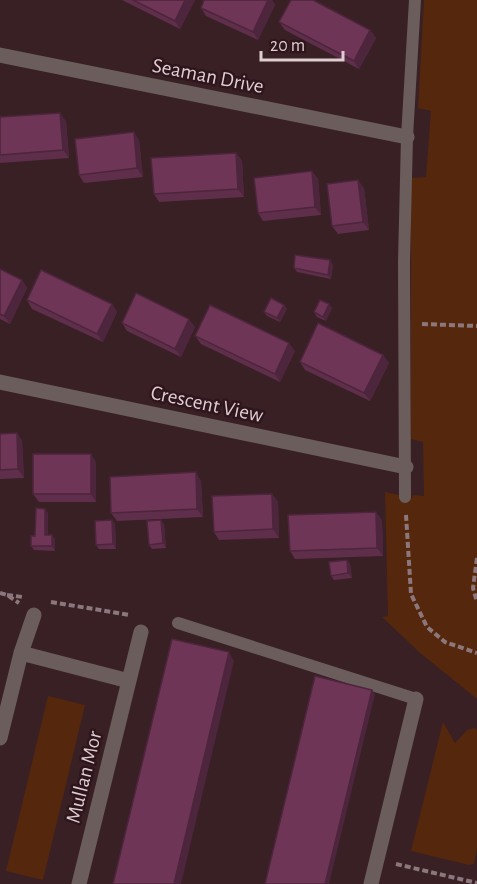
<svg xmlns="http://www.w3.org/2000/svg" width="477" height="884" viewBox="0 0 477 884" font-family="'Alegreya Sans',sans-serif">
  <style>
    .green { fill: #55270c }
    .lines { fill: none; stroke-linecap: round; stroke-linejoin: round }
    .path { stroke: #8c787c; stroke-width: 4; stroke-dasharray: 6 3; stroke-linecap: butt }
    .lane { stroke: #6a5d5b; stroke-width: 12 }
    .street { stroke: #6a5d5b; stroke-width: 15 }
    .wall { fill: #5f2e4a }
    .shaded-wall { fill: #4d253c }
    .building { fill: #6e3556; stroke: #4d253c; stroke-width: 1.5 }
    .labels { text-anchor: middle; dominant-baseline: central; stroke-width: 5; stroke-linejoin: round; paint-order: stroke }
    .street-label { font-size: 21px; fill: #dfced1; stroke: #2e161c }
  </style>
  <rect width="100%" height="100%" fill="#382025"/>
  <path class="green" d="M 424,0 L 477,0 L 477,699 L 419,652 L 382,617 L 388,616 L 385,492 L 412,498 L 413,495 L 424,496 L 423,442 L 411,439 L 411,178 L 426,177 L 431,111 L 418,108 Z
    M 48,696 L 85,705 L 43,880 L 6,871 Z
    M 443,722 L 455,743 L 467,730 L 475,728 L 477,730 L 477,849 L 474,864 L 469,865 L 411,851 Z"/>
  <g class="lines">
    <path class="path" d="M 422,324 L 477,326
      M 406,515 L 411,594 L 427,627 L 445,642 L 477,653
      M 477,558 L 473,588 L 477,602
      M 0,593 L 7,595 L 19,603
      M 7,595 L 23,597
      M 51,602 L 130,615
      M 396,864 L 477,883"/>
    <path class="lane" d="M 405,497 L 404,262 L 407,137 L 415,0
      M 178,623 L 416,699"/>
    <path class="street" d="M 0,55 L 407,137
      M 0,382 L 406,467
      M 21,653 L 129,681
      M 0,738 L 21,653 L 34,615
      M 79,884 L 141,632
      M 371,884 L 416,699"/>
  </g>
  <path class="wall" d="M 122,0 L 195,0 L 180,29 Z
    M 204,0 L 272,0 L 275,5 L 258,40 L 206,16 L 201,8 Z
    M 279,22 L 370,30 L 376,38 L 359,69 L 285,30 Z
    M 0,117 L 66,121 L 69,158 L 0,163 Z
    M 139,140 L 143,177 L 84,183 L 79,175 Z
    M 236,153 L 242,161 L 244,197 L 159,202 L 154,194 Z
    M 312,171 L 318,179 L 321,215 L 263,221 L 258,213 Z
    M 364,188 L 369,230 L 338,234 L 332,226 Z
    M 333,265 L 331,279 L 297,272 L 294,268 Z
    M 0,269 L 22,280 L 27,288 L 10,324 L 0,319 Z
    M 27,300 L 112,304 L 117,312 L 103,342 L 32,309 Z
    M 284,305 L 287,309 L 280,322 L 267,316 L 264,312 Z
    M 332,308 L 326,321 L 317,317 L 314,312 Z
    M 122,323 L 195,327 L 181,357 L 127,331 Z
    M 195,336 L 295,351 L 280,382 L 201,344 Z
    M 383,355 L 389,363 L 370,401 L 305,370 L 300,362 Z
    M 17,433 L 22,441 L 24,478 L 0,479 L 0,434 Z
    M 96,462 L 96,502 L 39,502 L 33,494 Z
    M 201,481 L 203,517 L 117,521 L 111,513 Z
    M 272,494 L 278,502 L 279,538 L 219,540 L 214,532 Z
    M 48,513 L 48,535 L 55,539 L 55,551 L 34,550 L 31,546 L 35,536 Z
    M 112,520 L 115,524 L 116,549 L 99,549 L 96,545 Z
    M 382,520 L 383,556 L 295,559 L 290,551 Z
    M 164,524 L 166,548 L 152,549 L 149,545 Z
    M 347,560 L 350,564 L 352,578 L 334,580 L 331,576 Z"/>
  <path class="shaded-wall" d="M 185,0 L 195,0 L 180,29 L 175,21 Z
    M 268,0 L 272,0 L 275,5 L 258,40 L 253,32 Z
    M 370,30 L 376,38 L 359,69 L 354,61 Z
    M 60,113 L 66,121 L 69,158 L 63,150 Z
    M 134,132 L 139,140 L 143,177 L 137,168 Z
    M 236,153 L 242,161 L 244,197 L 238,189 Z
    M 312,171 L 318,179 L 321,215 L 315,207 Z
    M 358,180 L 364,188 L 369,230 L 363,222 Z
    M 330,260 L 333,265 L 331,279 L 328,275 Z
    M 22,280 L 27,288 L 10,324 L 4,316 Z
    M 112,304 L 117,312 L 103,342 L 97,334 Z
    M 329,304 L 332,308 L 326,321 L 323,317 Z
    M 284,305 L 287,309 L 280,322 L 277,318 Z
    M 189,319 L 195,327 L 181,357 L 175,349 Z
    M 289,343 L 295,351 L 280,382 L 275,374 Z
    M 383,355 L 389,363 L 370,401 L 364,393 Z
    M 17,433 L 22,441 L 24,478 L 18,469 Z
    M 91,454 L 96,462 L 96,502 L 91,494 Z
    M 196,472 L 201,481 L 203,517 L 197,509 Z
    M 272,494 L 278,502 L 279,538 L 273,529 Z
    M 45,509 L 48,513 L 48,539 L 45,535 Z
    M 376,512 L 382,520 L 383,556 L 377,548 Z
    M 112,520 L 115,524 L 116,549 L 113,544 Z
    M 161,520 L 164,524 L 166,548 L 163,543 Z
    M 52,535 L 55,539 L 55,551 L 52,546 Z
    M 347,560 L 350,564 L 352,578 L 348,573 Z
    M 229,652 L 234,661 L 181,884 L 174,884 Z
    M 372,690 L 375,694 L 329,884 L 325,884 Z"/>
  <path class="building" d="M 133,0 L 185,0 L 175,21 Z
    M 204,0 L 268,0 L 253,32 L 201,8 Z
    M 291,0 L 313,0 L 370,30 L 354,61 L 279,22 Z
    M 60,113 L 63,150 L 0,155 L 0,117 Z
    M 134,132 L 137,168 L 79,175 L 75,139 Z
    M 236,153 L 238,189 L 154,194 L 151,158 Z
    M 312,171 L 315,207 L 258,213 L 254,178 Z
    M 358,180 L 363,222 L 332,226 L 327,184 Z
    M 295,255 L 330,260 L 328,275 L 294,268 Z
    M 0,269 L 22,280 L 4,316 L 0,314 Z
    M 41,270 L 112,304 L 97,334 L 27,300 Z
    M 136,293 L 189,319 L 175,349 L 122,323 Z
    M 271,298 L 284,305 L 277,318 L 264,312 Z
    M 320,300 L 329,304 L 323,317 L 314,312 Z
    M 210,305 L 289,343 L 275,374 L 195,336 Z
    M 318,323 L 383,355 L 364,393 L 300,362 Z
    M 17,433 L 18,469 L 0,470 L 0,434 Z
    M 33,454 L 91,454 L 91,494 L 33,494 Z
    M 196,472 L 197,509 L 111,513 L 110,477 Z
    M 272,494 L 273,529 L 214,532 L 212,496 Z
    M 36,508 L 45,509 L 45,535 L 52,535 L 52,546 L 31,546 L 31,536 L 35,536 Z
    M 376,512 L 377,548 L 290,551 L 288,515 Z
    M 112,520 L 113,544 L 96,545 L 95,521 Z
    M 161,520 L 163,543 L 149,545 L 147,521 Z
    M 347,560 L 348,573 L 331,576 L 329,562 Z
    M 172,639 L 229,652 L 174,884 L 113,884 Z
    M 315,676 L 372,690 L 325,884 L 265,884 Z"/>
  <g class="labels">
    <g class="street-label">
      <text transform="translate(208 76) rotate(11)">Seaman Drive</text>
      <text transform="translate(207 404) rotate(12)">Crescent View</text>
      <text transform="translate(84 777) rotate(-76)">Mullan Mor</text>
    </g>
  </g>
  <path d="M261 51v9h82v-9" fill="none" stroke="#dfced1" stroke-width="3"/>
  <text x="270" y="51" font-size="18" fill="#dfced1" stroke="#2e161c" stroke-width="4.5" paint-order="stroke">20 m</text>
</svg>
